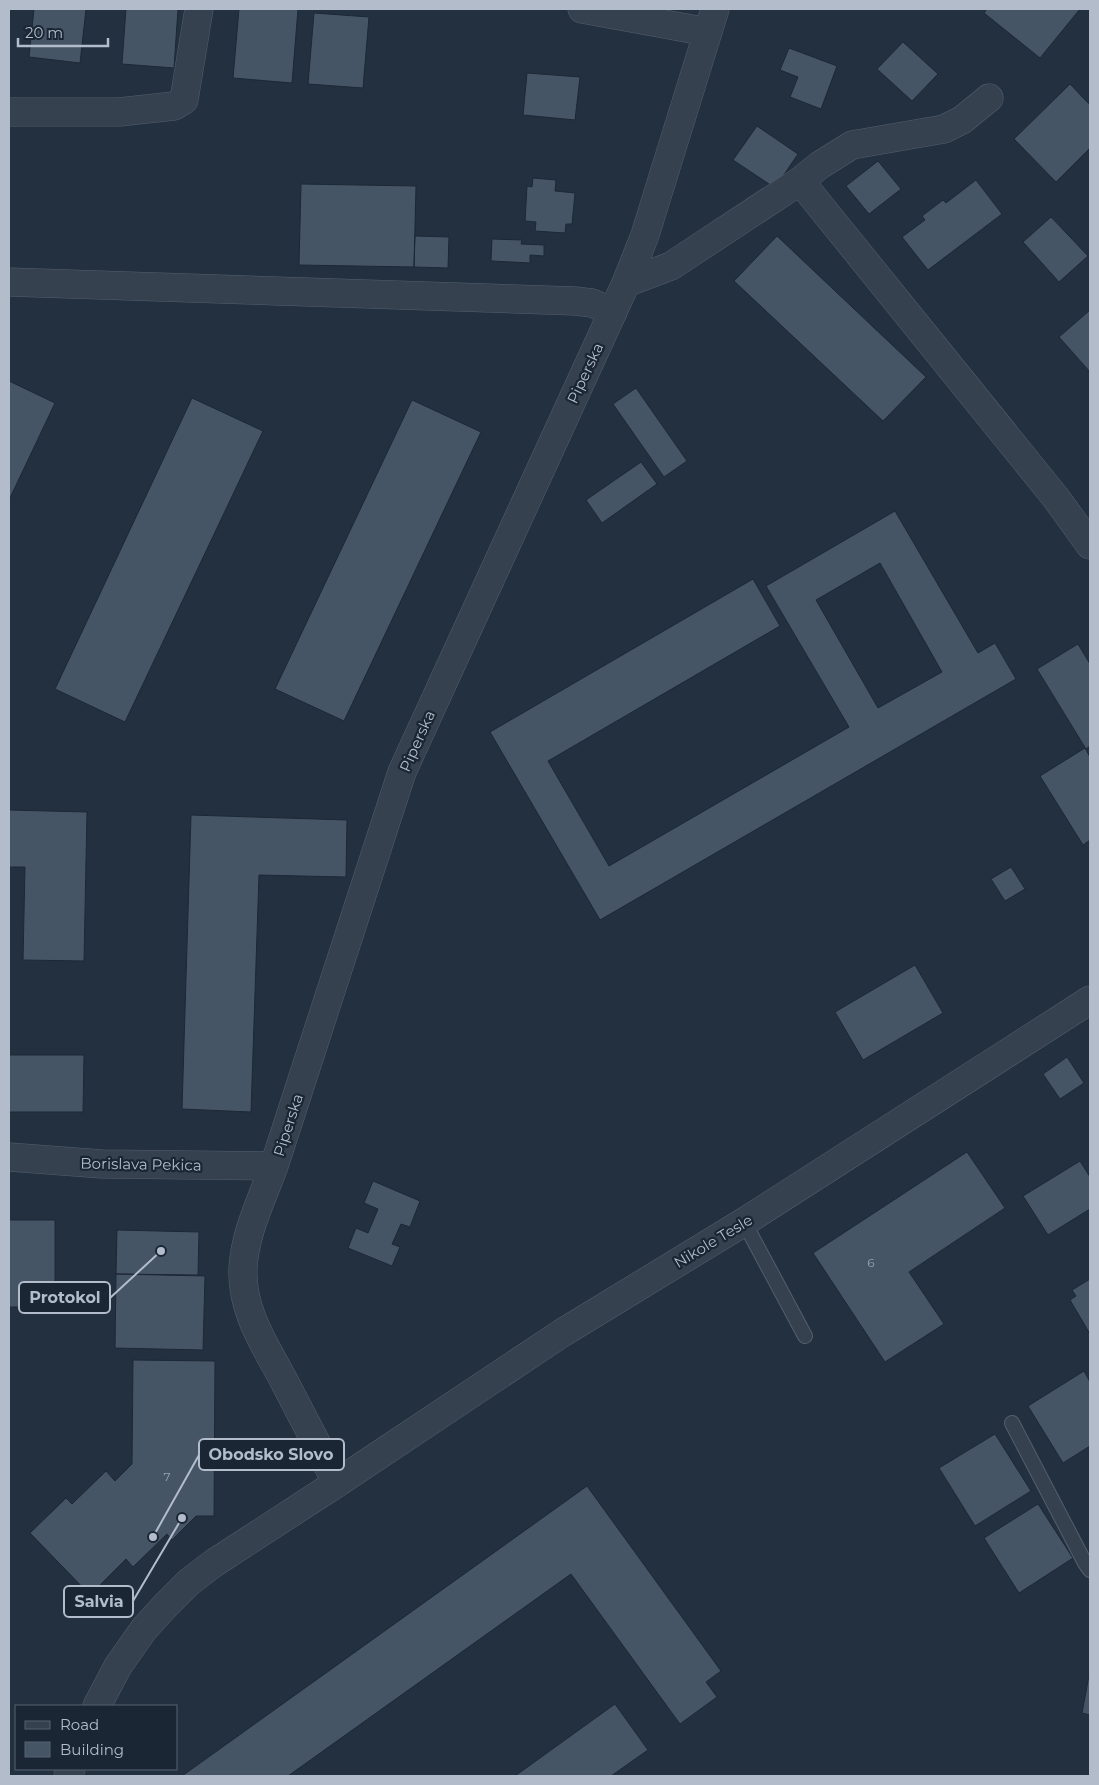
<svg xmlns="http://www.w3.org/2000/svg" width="1099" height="1785" viewBox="0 0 1099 1785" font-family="Montserrat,sans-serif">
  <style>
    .building { fill: #465566; stroke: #1d2836; fill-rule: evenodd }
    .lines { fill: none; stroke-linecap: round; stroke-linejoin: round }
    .service-casing { stroke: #545f6d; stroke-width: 16 }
    .minor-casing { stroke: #545f6d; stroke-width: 29 }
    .tertiary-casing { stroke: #545f6d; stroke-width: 29 }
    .service { stroke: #36414f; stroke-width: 14 }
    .minor { stroke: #36414f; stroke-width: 28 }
    .tertiary { stroke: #36414f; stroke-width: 28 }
    .labels { text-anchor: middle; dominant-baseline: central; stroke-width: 4.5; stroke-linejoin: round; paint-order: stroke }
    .number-label { font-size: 12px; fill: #97a2b1 }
    .street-label { font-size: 15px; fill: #b2bcca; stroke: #1b2634 }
    .leader { fill: none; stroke: #b2bcca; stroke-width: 2 }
    .callout-dot { fill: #b2bcca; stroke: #1b2634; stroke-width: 2 }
    .callout { fill: #1b2634; stroke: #b2bcca; stroke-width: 2 }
    .callout-label { font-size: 16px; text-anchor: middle; font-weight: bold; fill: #b2bcca }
  </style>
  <rect width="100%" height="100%" fill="#22303f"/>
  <path class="building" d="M 34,9 L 86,9 L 80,63 L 29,57 Z
    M 126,9 L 178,9 L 174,68 L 122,64 Z
    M 239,9 L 298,9 L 292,83 L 233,78 Z
    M 987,9 L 1080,9 L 1040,58 L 984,13 Z
    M 314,13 L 369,17 L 363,88 L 308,84 Z
    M 903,42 L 938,74 L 912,101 L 877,69 Z
    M 789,48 L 837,66 L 821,109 L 790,97 L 798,77 L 780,70 Z
    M 527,73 L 580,77 L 575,120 L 523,115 Z
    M 1070,84 L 1090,105 L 1090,148 L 1056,182 L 1014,139 Z
    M 757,126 L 798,154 L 775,188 L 733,160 Z
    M 878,161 L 901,189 L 869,214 L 846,186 Z
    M 533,178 L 556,180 L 555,191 L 575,193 L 572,224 L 566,224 L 565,233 L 535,231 L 536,222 L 525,221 L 527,186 L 532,187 Z
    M 976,180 L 1002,214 L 928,270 L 902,237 L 925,220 L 922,216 L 943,200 L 946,203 Z
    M 301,184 L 416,186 L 414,267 L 299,265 Z
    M 1051,217 L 1088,256 L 1059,282 L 1023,242 Z
    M 415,236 L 449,237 L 448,268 L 414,267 Z
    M 777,236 L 926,377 L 883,421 L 734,281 Z
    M 492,239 L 522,240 L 521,244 L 544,245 L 544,256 L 530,255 L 530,263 L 491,261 Z
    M 1090,310 L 1090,372 L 1059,337 Z
    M 9,381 L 55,403 L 9,500 Z
    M 636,388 L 687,461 L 664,477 L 613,404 Z
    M 192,398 L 263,431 L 125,722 L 55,689 Z
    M 412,400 L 481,432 L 344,721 L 275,689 Z
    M 641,462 L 657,484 L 602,523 L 586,500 Z
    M 895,511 L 978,653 L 995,643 L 1016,679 L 600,920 L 490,732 L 753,579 L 780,626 L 548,761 L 609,866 L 849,727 L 766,586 ZM 880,563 L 942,672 L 878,708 L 816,600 Z
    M 1078,644 L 1090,664 L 1090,746 L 1086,749 L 1037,669 Z
    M 1085,748 L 1090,757 L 1090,840 L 1083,845 L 1040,776 Z
    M 9,810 L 87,812 L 84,961 L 23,960 L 25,867 L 9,867 Z
    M 191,815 L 347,820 L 346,877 L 259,875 L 251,1112 L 182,1109 Z
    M 1011,867 L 1025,889 L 1005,901 L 991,879 Z
    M 915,965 L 943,1013 L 863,1060 L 835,1012 Z
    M 9,1055 L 84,1055 L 83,1112 L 9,1112 Z
    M 1067,1057 L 1084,1083 L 1060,1099 L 1043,1074 Z
    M 967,1152 L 1005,1208 L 909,1272 L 944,1324 L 885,1362 L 813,1253 Z
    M 1080,1161 L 1090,1177 L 1090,1209 L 1048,1235 L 1023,1196 Z
    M 373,1181 L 420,1201 L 410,1227 L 401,1224 L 392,1244 L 400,1247 L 392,1266 L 348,1248 L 356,1228 L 368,1233 L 378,1209 L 364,1203 Z
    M 9,1220 L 55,1220 L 55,1307 L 9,1307 Z
    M 117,1230 L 199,1232 L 198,1275 L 116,1274 Z
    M 116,1274 L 205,1276 L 203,1350 L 115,1348 Z
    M 1090,1279 L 1090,1334 L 1070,1300 L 1076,1296 L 1072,1290 Z
    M 133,1360 L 215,1361 L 214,1516 L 196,1516 L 172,1540 L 167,1534 L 133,1567 L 126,1559 L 90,1595 L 30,1533 L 66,1498 L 72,1504 L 106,1471 L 115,1481 L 132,1464 Z
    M 1084,1371 L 1090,1382 L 1090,1446 L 1063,1463 L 1028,1406 Z
    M 995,1434 L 1031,1491 L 975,1526 L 939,1468 Z
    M 587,1486 L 721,1671 L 706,1682 L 717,1697 L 680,1724 L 571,1574 L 288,1776 L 182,1776 Z
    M 1038,1504 L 1073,1558 L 1019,1593 L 984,1538 Z
    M 1090,1670 L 1090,1715 L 1082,1713 Z
    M 615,1704 L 648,1750 L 611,1776 L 515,1776 Z"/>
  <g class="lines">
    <g class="service-casing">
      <path id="service" d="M 744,1222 L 805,1336
        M 1012,1423 L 1085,1563 L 1090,1570"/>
    </g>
    <g class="minor-casing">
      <path id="minor" d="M 582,9 L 708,32
        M 9,112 L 119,112 L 174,106 L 184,100 L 199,9
        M 800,181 L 1056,498 L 1090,545
        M 9,282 L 575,301 L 592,303 L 613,312
        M 626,283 L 671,266 L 800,181 L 820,165 L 852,145 L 944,129 L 962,120 L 989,98
        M 9,1157 L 102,1164 L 274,1166
        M 337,1483 C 319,1449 302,1415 284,1381 C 265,1345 241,1311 243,1268 C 245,1232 262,1199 274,1166 L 402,772 L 626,283 L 645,235 L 715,9"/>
    </g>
    <g class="tertiary-casing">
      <path id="tertiary" d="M 97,1706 L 118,1666 L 144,1629 L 166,1605 L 189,1582 L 214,1563 L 337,1483 L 562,1333 L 744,1222 L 1090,1000
        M 68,1776 L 71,1769"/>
    </g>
    <use href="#service" class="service"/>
    <use href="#minor" class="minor"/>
    <use href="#tertiary" class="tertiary"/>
  </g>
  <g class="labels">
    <g class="number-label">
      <text x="871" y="1262">6</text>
      <text x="167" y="1476">7</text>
    </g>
    <g class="street-label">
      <text transform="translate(585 373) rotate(-65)">Piperska</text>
      <text transform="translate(417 741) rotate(-66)">Piperska</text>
      <text transform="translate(288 1125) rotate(-72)">Piperska</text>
      <text transform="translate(141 1164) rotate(1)">Borislava Pekica</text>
      <text transform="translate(713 1241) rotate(-31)">Nikole Tesle</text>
    </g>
  </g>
  <path class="leader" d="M161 1251L110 1298M153 1537L199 1455M182 1518L133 1601"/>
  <g class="callout-dot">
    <circle cx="161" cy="1251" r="5"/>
    <circle cx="153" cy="1537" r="5"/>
    <circle cx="182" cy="1518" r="5"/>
  </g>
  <g class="callout">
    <rect x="19" y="1282" width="91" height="31" rx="5"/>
    <rect x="199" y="1439" width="145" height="31" rx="5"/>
    <rect x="64" y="1586" width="69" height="31" rx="5"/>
  </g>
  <g class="callout-label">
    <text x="65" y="1303">Protokol</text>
    <text x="271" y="1460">Obodsko Slovo</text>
    <text x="99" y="1607">Salvia</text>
  </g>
  <rect width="1099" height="1785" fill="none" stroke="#b2bcca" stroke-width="20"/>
  <rect x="15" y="1705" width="162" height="65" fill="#1b2634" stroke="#576270"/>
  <rect x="25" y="1721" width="25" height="8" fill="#36414f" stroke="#576270"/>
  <text x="60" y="1730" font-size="15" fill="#b2bcca">Road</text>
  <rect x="25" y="1742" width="25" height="15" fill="#465566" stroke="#576270"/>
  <text x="60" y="1755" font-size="15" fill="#b2bcca">Building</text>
  <path d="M18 38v8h90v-8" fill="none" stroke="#b2bcca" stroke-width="2.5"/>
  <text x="25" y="38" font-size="15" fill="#b2bcca" stroke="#1b2634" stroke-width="4" paint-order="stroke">20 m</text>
</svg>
